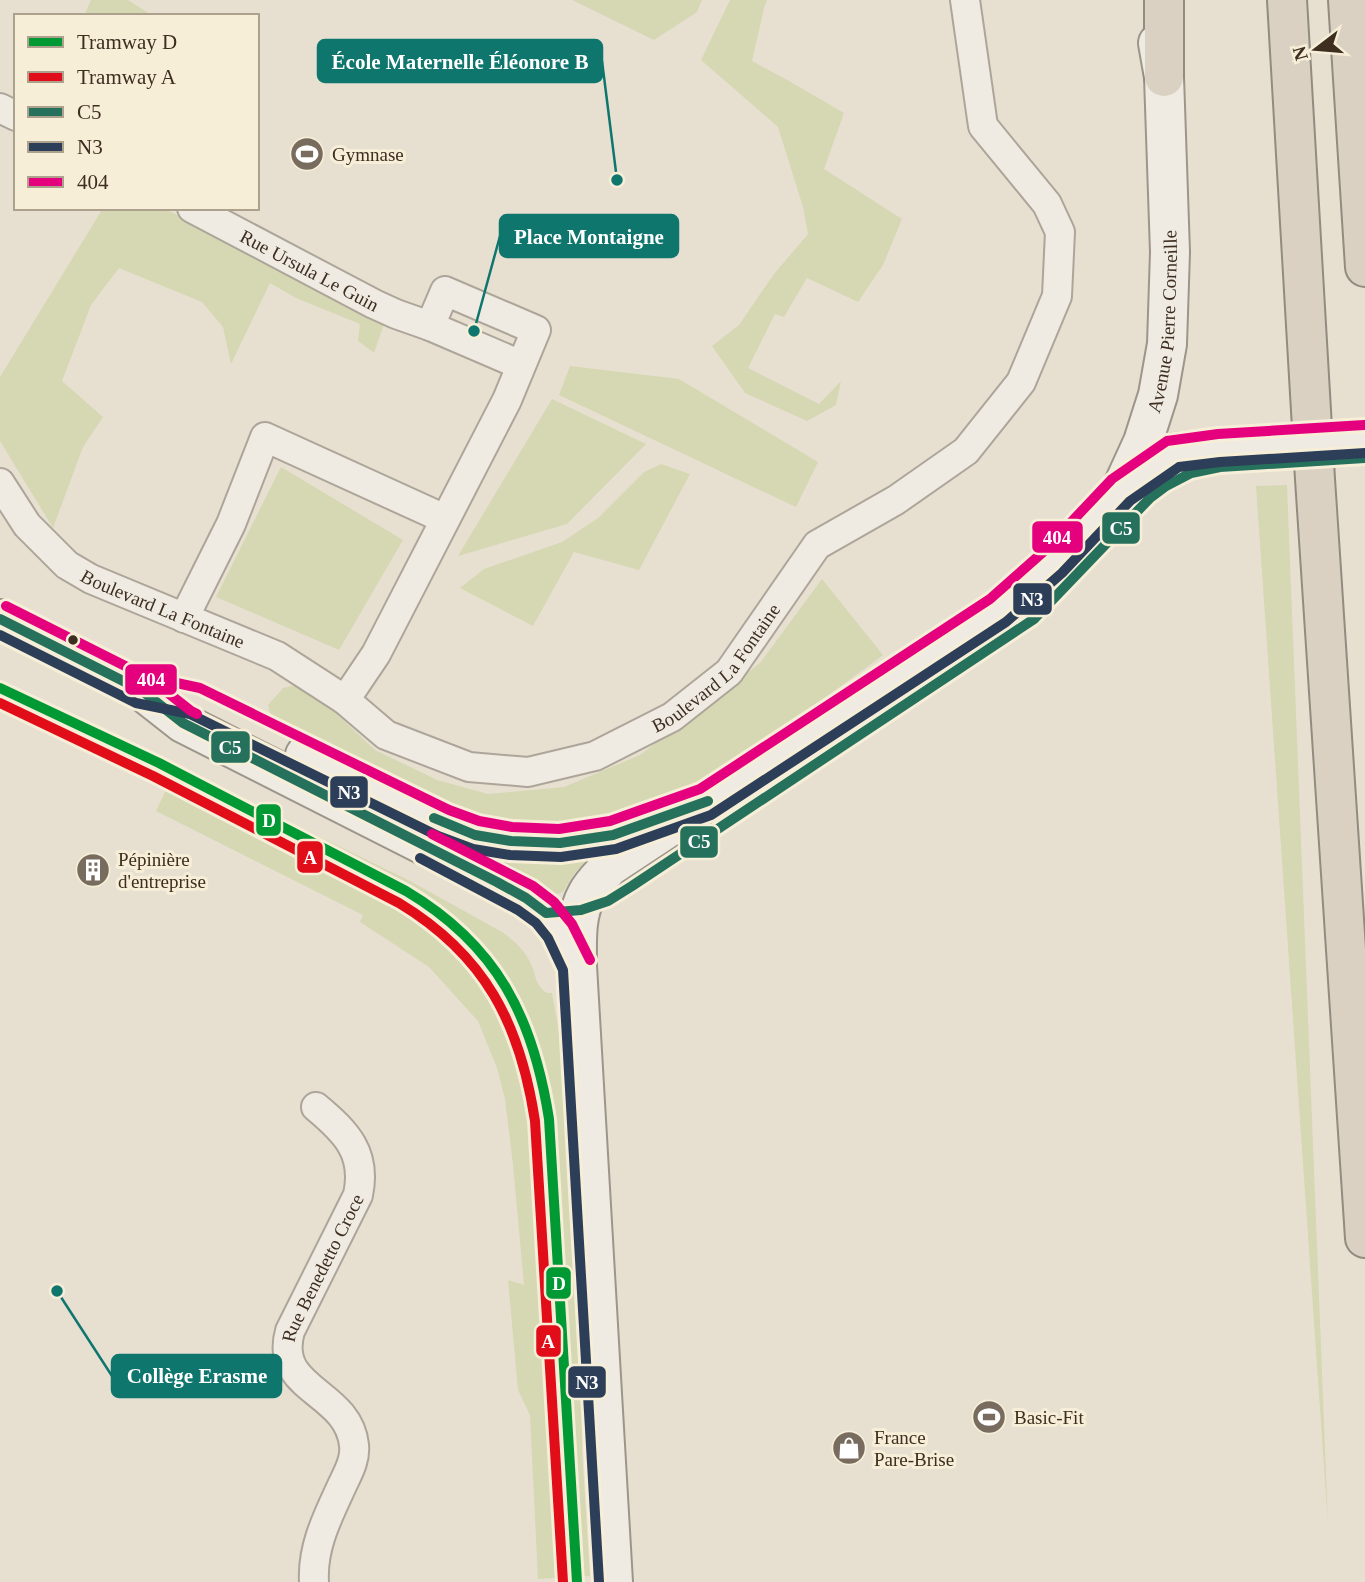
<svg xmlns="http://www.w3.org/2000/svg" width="1365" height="1582" viewBox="0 0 1365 1582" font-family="'Times New Roman',serif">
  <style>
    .green { fill: #d6d7b3 }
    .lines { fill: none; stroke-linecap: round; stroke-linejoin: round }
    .street-casing { stroke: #ada599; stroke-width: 32 }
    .secondary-casing { stroke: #9c958a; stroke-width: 42 }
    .highway-casing { stroke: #928b80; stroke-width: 42 }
    .street { stroke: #efebe3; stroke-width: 28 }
    .secondary { stroke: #efebe3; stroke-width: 38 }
    .highway { stroke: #dad1c2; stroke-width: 38 }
    .secondary-bridge-casing { stroke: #9c958a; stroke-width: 42; stroke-linecap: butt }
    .secondary-bridge { stroke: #efebe3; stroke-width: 38 }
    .bus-1-casing { stroke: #f7eed8; stroke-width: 16 }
    .bus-2-casing { stroke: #f7eed8; stroke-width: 16 }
    .bus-3-casing { stroke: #f7eed8; stroke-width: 16 }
    .bus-1 { stroke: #25715c; stroke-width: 10 }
    .bus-2 { stroke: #2d3e58; stroke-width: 10 }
    .bus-3 { stroke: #e5007d; stroke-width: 10 }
    .tram-1-casing { stroke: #f7eed8; stroke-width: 16 }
    .tram-2-casing { stroke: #f7eed8; stroke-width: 16 }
    .tram-1 { stroke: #093; stroke-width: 10 }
    .tram-2 { stroke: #e10d19; stroke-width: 10 }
    .bus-dot { fill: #3d2e20; stroke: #f7eed8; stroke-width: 2.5 }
    .labels { text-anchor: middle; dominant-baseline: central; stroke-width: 6; stroke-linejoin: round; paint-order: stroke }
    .poi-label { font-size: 19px; fill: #3d2e20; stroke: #f7eed8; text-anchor: start }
    .street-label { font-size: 19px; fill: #3d2e20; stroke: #f7eed8 }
    .leader { fill: none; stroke: #0f766e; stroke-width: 2.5 }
    .callout-dot { fill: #0f766e; stroke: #f7eed8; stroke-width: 2.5 }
    .callout { fill: #0f766e; stroke: #0f766e; stroke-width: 2.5 }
    .callout-label { font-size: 21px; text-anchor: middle; font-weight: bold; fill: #fff }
    .line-badge { stroke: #f7eed8; stroke-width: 2.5 }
    .badge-label { font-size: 19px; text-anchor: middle; font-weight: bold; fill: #fff }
  </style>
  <rect width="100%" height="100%" fill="#e7e0d1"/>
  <path class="green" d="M 91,0 L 128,0 L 153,16 L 84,16 Z
    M 572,0 L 702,0 L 697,12 L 654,40 Z
    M 730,0 L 767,0 L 764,8 L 752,61 L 789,81 L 844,113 L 824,169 L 902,219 L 883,265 L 858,302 L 807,278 L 784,317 L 775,314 L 748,368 L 819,404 L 841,381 L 836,405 L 807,421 L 745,393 L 712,346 L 739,325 L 774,274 L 808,234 L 803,207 L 778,127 L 701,60 Z
    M 103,208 L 162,208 L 242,245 L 387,315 L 374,353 L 358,341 L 360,324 L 296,298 L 270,283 L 231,364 L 223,327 L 202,302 L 119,268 L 91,305 L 62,381 L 103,417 L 83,447 L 53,528 L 0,441 L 0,377 Z
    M 570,366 L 679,379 L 818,462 L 796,507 L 559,395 Z
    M 552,399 L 646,444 L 567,524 L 458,556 Z
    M 661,464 L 690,474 L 639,570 L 574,552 L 533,626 L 460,588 L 484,569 L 562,542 L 598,518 L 644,472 Z
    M 281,467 L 403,540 L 339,650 L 216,597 Z
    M 1287,485 L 1328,1524 L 1256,486 Z
    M 822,579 L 883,655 L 760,746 L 621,824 L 534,834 L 376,783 L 274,726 L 268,705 L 283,688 L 300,684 L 313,692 L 375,750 L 437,780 L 488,794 L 564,787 L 640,755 L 760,663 Z
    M 177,767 L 412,882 L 502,932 C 512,939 523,948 529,960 C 536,972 534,985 547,993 L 552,993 L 561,1043 L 563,1068 L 584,1405 L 582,1450 L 590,1576 L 538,1579 L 530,1415 L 518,1390 L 508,1280 L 524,1285 L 513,1165 L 505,1099 L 497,1068 L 478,1021 L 429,967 L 360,922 L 363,915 L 156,811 Z
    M 448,836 L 584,857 L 586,861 L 574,874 L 563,892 L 557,894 L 545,893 Z"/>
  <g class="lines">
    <g class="street-casing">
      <g id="street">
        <path d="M 0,108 L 16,116"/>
        <path id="s1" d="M 192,208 L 374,304 L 396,314 L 430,326"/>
        <path id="s2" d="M 0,483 L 27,525 L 67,565 L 91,579 L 277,656 L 345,700 L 386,735 L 469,767 L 528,772 L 595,756 L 672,717 L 729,672 L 817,545 L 896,500 L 966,451 L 1021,382 L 1057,296 L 1060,232 L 1047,204 L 983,126 L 965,0"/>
        <path d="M 184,618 L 231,524 L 265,437 L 445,519"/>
        <path d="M 345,700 L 376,654 L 507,400 L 536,330 L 445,291 L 430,326 L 521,365"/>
        <path id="s3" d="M 314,1582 C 312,1549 326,1520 340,1490 C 346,1476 356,1461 354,1445 C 348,1390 273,1391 290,1331 L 358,1195 C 367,1153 346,1132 316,1107"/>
      </g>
    </g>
    <g class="secondary-casing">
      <g id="secondary">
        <path d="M 1124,488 L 1174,453 L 1219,448"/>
        <path d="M 0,619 L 141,690 L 183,723 L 497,882 C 520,895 544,907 560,930 C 567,941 571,954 577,966"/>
        <path d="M 305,755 L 443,823 L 475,835 L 511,841 L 560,843 L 613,835 L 657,819"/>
        <path id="s4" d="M 613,1582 L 577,966 C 577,942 575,915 587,894 C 592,884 602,875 609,867 L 998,610 L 1052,563 L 1121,490 L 1143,442 L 1158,395 L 1167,344 L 1170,252 L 1164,77 L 1158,43"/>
      </g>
    </g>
    <g class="highway-casing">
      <path id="highway" d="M 1287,0 L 1315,479 L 1365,1238
        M 1348,0 L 1365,267
        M 1164,77 L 1164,0"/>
    </g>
    <use href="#street" class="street"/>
    <use href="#secondary" class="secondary"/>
    <use href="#highway" class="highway"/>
    <g class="secondary-bridge-casing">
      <path id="secondary-bridge" d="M 1219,448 L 1365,439"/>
    </g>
    <use href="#secondary-bridge" class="secondary-bridge"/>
    <g class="bus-1-casing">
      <path id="bus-1" d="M 0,619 L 141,690 L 183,723 L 497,882 L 526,898 L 546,913 L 581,910 L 608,901 L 632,886 L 1034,619 L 1150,498 L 1166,486 L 1191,473 L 1220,467 L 1365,458
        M 434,818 L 475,835 L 511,841 L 560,843 L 613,835 L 708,801"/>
    </g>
    <g class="bus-2-casing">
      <path id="bus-2" d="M 0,635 L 136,703 L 190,714 L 438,836 L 473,849 L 510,855 L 561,857 L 616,849 L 711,815 L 1006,622 L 1062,573 L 1130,501 L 1179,467 L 1220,462 L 1365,453
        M 420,858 L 518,910 L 536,923 L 548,938 L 563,970 L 599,1582"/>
    </g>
    <g class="bus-3-casing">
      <path id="bus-3" d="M 6,606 L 149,678 L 191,711 L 197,714
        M 144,676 L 200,688 L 449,810 L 479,821 L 512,827 L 559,829 L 610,821 L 700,789 L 990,599 L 1042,553 L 1112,479 L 1167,441 L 1218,434 L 1364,425
        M 432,834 L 533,886 L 554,902 L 572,924 L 590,960"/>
    </g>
    <use href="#bus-1" class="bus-1"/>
    <use href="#bus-2" class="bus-2"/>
    <use href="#bus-3" class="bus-3"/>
    <g class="tram-1-casing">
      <path id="tram-1" d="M 0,688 L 159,763 L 406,891 C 497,945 533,1017 549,1119 L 577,1582"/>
    </g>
    <g class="tram-2-casing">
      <path id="tram-2" d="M 0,703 L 153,776 L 399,903 C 485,955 520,1023 535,1121 L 563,1582"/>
    </g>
    <use href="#tram-1" class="tram-1"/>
    <use href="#tram-2" class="tram-2"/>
  </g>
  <defs>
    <g id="stadium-disc" transform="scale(1.75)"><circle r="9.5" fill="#786c5e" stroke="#f7eed8"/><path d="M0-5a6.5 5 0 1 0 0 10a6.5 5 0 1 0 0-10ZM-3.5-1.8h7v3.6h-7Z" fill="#fff"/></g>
    <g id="building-disc" transform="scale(1.75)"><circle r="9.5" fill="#786c5e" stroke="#f7eed8"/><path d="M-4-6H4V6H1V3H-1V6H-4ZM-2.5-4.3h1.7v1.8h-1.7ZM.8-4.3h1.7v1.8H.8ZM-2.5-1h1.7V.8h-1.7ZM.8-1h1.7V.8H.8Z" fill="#fff"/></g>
    <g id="shop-disc" transform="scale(1.75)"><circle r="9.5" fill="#786c5e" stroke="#f7eed8"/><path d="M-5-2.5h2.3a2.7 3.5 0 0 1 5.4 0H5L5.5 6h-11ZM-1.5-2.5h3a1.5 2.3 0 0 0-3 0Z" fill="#fff"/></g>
  </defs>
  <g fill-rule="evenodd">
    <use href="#stadium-disc" x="307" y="154"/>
    <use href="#building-disc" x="93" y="870"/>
    <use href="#stadium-disc" x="989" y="1417"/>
    <use href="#shop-disc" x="849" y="1448"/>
  </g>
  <circle class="bus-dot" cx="73" cy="640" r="6"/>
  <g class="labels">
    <g class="poi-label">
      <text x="332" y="154">Gymnase</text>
      <text x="118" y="859">Pépinière<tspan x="118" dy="22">d'entreprise</tspan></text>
      <text x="1014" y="1417">Basic-Fit</text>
      <text x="874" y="1437">France<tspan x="874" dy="22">Pare-Brise</tspan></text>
    </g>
    <g class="street-label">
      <text stroke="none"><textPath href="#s1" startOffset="133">Rue Ursula Le Guin</textPath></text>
      <text stroke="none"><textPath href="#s4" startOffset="1540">Avenue Pierre Corneille</textPath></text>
      <text stroke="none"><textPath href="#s2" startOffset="212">Boulevard La Fontaine</textPath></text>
      <text stroke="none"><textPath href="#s2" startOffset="840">Boulevard La Fontaine</textPath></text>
      <text stroke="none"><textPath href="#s3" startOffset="354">Rue Benedetto Croce</textPath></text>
    </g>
  </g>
  <path class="leader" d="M617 180L602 61M474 331L500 236M57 1291L112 1376"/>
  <g class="callout-dot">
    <circle cx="617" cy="180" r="7"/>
    <circle cx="474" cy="331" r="7"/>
    <circle cx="57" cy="1291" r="7"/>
  </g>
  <g class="callout">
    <rect x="318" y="40" width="284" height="42" rx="7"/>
    <rect x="500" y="215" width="178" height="42" rx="7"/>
    <rect x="112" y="1355" width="169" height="42" rx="7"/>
  </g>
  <g class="callout-label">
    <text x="460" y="69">École Maternelle Éléonore B</text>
    <text x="589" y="244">Place Montaigne</text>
    <text x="197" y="1383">Collège Erasme</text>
  </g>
  <g class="line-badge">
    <rect x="1101" y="511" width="40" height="34" rx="7" fill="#25715c"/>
    <rect x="1031" y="520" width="53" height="34" rx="7" fill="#e5007d"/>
    <rect x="1012" y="582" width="41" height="34" rx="7" fill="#2d3e58"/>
    <rect x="124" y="663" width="54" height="33" rx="7" fill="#e5007d"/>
    <rect x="210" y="730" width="41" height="34" rx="7" fill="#25715c"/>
    <rect x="329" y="775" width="40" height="34" rx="7" fill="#2d3e58"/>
    <rect x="255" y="803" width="27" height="34" rx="7" fill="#093"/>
    <rect x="679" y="825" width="40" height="34" rx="7" fill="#25715c"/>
    <rect x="296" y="840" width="28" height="34" rx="7" fill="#e10d19"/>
    <rect x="545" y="1266" width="27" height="34" rx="7" fill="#093"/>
    <rect x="535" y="1324" width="27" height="34" rx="7" fill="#e10d19"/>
    <rect x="567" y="1365" width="40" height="34" rx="7" fill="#2d3e58"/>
  </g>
  <g class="badge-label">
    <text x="1121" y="535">C5</text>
    <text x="1057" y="544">404</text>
    <text x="1032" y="606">N3</text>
    <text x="151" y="686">404</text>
    <text x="230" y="754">C5</text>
    <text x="349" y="799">N3</text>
    <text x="269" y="827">D</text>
    <text x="699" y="848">C5</text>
    <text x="310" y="864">A</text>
    <text x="559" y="1290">D</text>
    <text x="548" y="1348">A</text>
    <text x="587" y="1389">N3</text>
  </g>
  <rect x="14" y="14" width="245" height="196" fill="#f7eed8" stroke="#ada18e" stroke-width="2"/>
  <rect x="28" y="37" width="35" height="10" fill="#009933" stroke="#ada18e" stroke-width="2"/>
  <text x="77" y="49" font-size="21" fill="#3d2e20">Tramway D</text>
  <rect x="28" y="72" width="35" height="10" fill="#e10d19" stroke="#ada18e" stroke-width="2"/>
  <text x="77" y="84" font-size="21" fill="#3d2e20">Tramway A</text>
  <rect x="28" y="107" width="35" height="10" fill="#25715c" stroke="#ada18e" stroke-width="2"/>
  <text x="77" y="119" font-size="21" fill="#3d2e20">C5</text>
  <rect x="28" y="142" width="35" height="10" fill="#2d3e58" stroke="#ada18e" stroke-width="2"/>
  <text x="77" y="154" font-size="21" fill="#3d2e20">N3</text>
  <rect x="28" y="177" width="35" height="10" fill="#e5007d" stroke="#ada18e" stroke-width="2"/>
  <text x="77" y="189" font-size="21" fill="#3d2e20">404</text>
  <g transform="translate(1316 49) rotate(254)" stroke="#f7eed8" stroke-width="5" paint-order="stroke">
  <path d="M0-5L12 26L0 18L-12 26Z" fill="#3d2e20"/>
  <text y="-10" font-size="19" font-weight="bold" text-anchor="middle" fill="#3d2e20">N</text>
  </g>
</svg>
